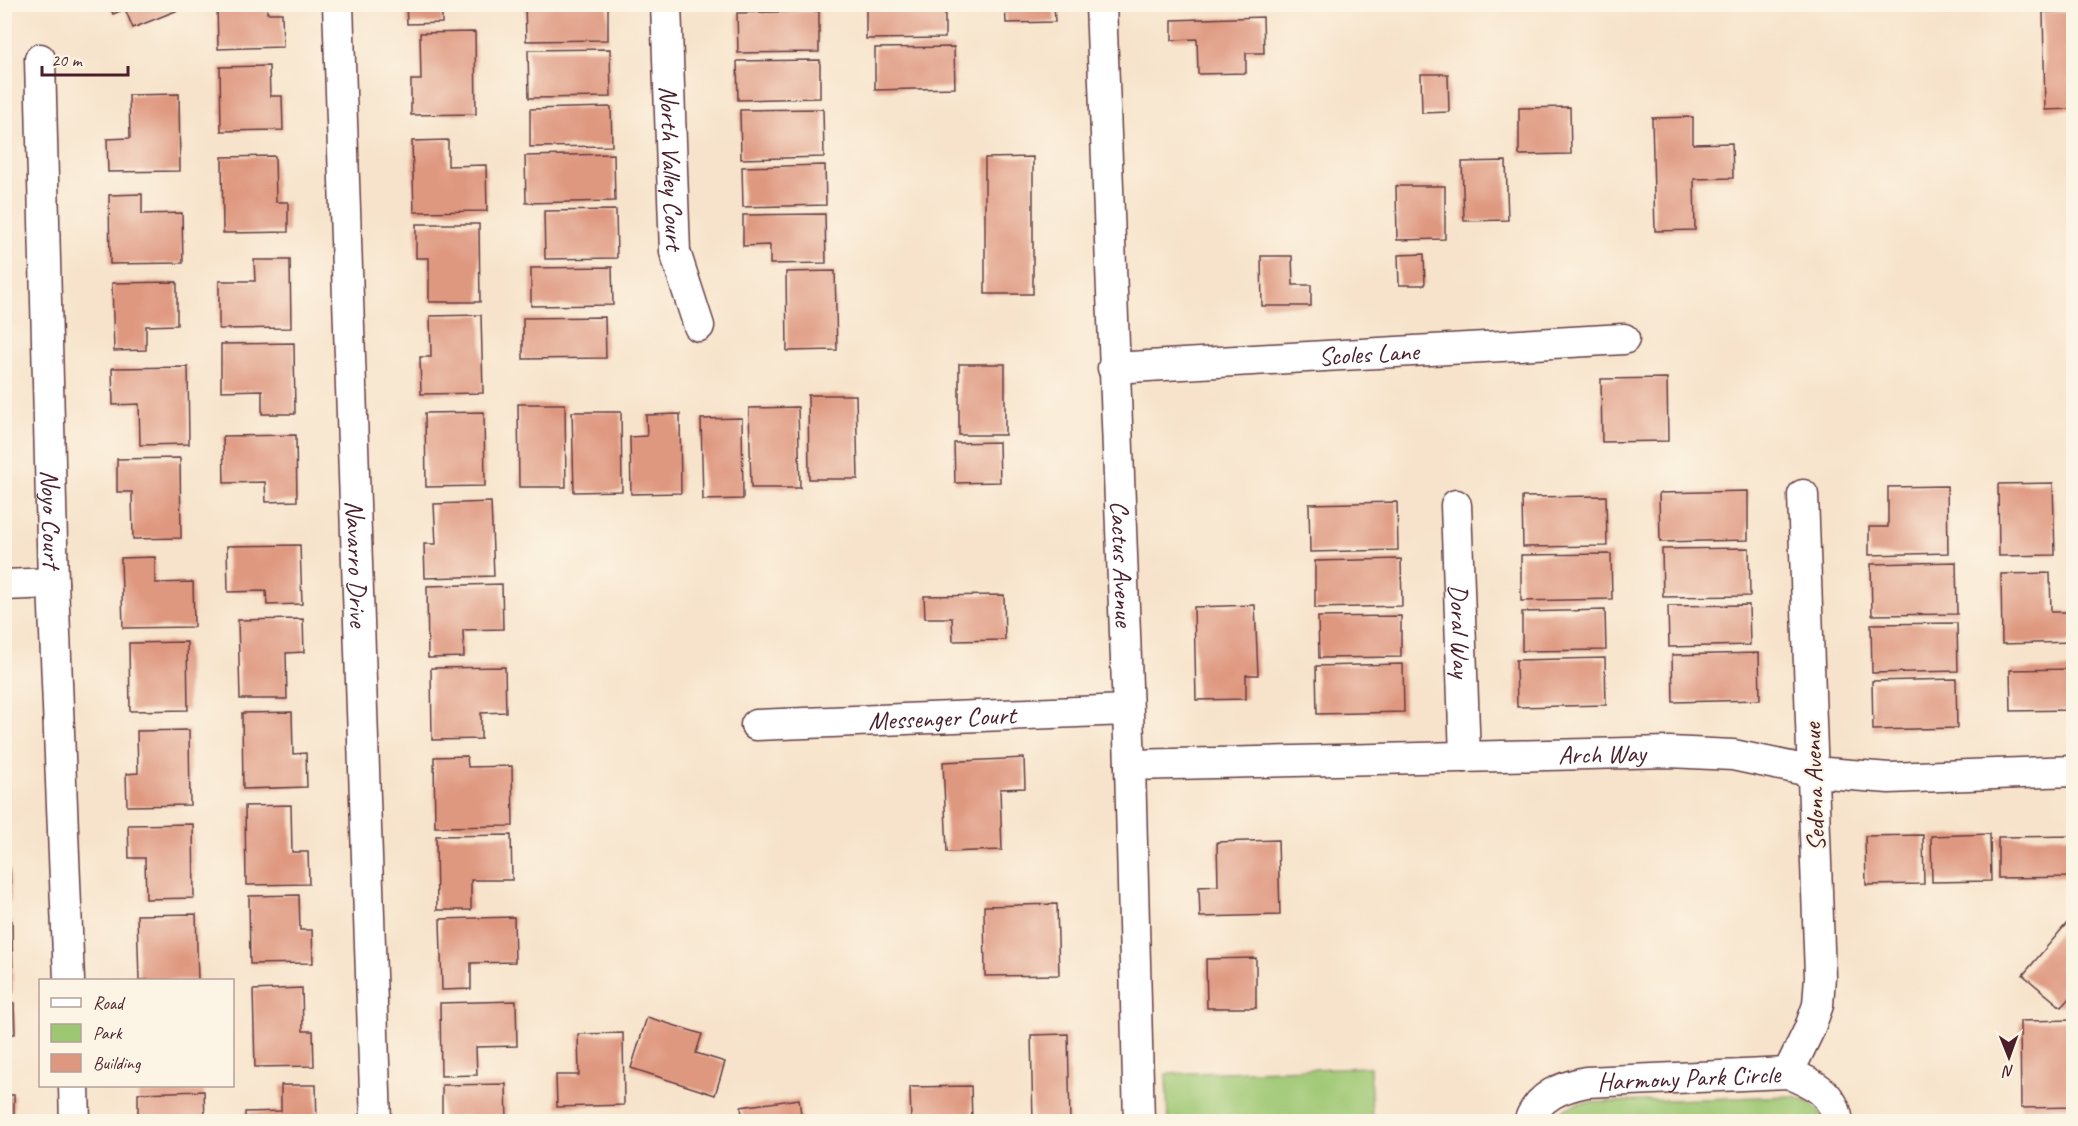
<svg xmlns="http://www.w3.org/2000/svg" width="2078" height="1126" viewBox="0 0 2078 1126" font-family="Caveat,sans-serif">
  <style>
    .green { fill: #9ec772; stroke: #74734e; stroke-width: 1.5 }
    .building { fill: #df9880 }
    .lines { fill: none; stroke-linecap: round; stroke-linejoin: round }
    .minor-casing { stroke: #643c43; stroke-width: 33 }
    .minor { stroke: #fff; stroke-width: 30 }
    .labels { text-anchor: middle; dominant-baseline: central; stroke-width: 4.5; stroke-linejoin: round; paint-order: stroke }
    .street-label { font-size: 26px; fill: #4a1f2b; stroke: #fcf5e5 }
  </style>
  <rect width="100%" height="100%" fill="#fcf5e5"/>
  <filter id="ink" filterUnits="userSpaceOnUse"><feTurbulence type="fractalNoise" baseFrequency=".0167" numOctaves="2"/><feDisplacementMap in="SourceGraphic" scale="12" xChannelSelector="R" yChannelSelector="G"/><feConvolveMatrix kernelMatrix="1 2 1 2 8 2 1 2 1" color-interpolation-filters="sRGB"/></filter>
  <filter id="wash" filterUnits="userSpaceOnUse"><feTurbulence type="fractalNoise" baseFrequency=".008" numOctaves="4" result="noise"/><feDisplacementMap in="SourceGraphic" scale="24" xChannelSelector="R" yChannelSelector="G"/><feGaussianBlur stdDeviation="1.35" result="paint"/><feColorMatrix in="noise" values="0 0 0 0 0 0 0 0 0 0 0 0 0 0 0 0 0 1.4 0 .05"/><feComposite in="paint" operator="in"/></filter>
  <g filter="url(#wash)">
    <rect width="100%" height="100%" fill="#f7e3cb"/>
    <path class="green" d="M 1370,1067 L 1372,1121 L 1168,1121 L 1166,1074 Z
      M 1794,1096 C 1808,1101 1820,1107 1825,1122 L 1554,1122 C 1559,1111 1568,1107 1578,1103 Z"/>
    <g id="blocks">
      <path class="building" d="M 109,4 L 175,4 L 178,10 L 133,28 L 125,9 L 113,14 Z
        M 217,4 L 267,4 L 267,13 L 282,13 L 283,47 L 218,49 Z
        M 406,4 L 478,4 L 478,9 L 442,10 L 442,23 L 407,24 Z
        M 525,4 L 608,4 L 608,40 L 526,41 Z
        M 866,4 L 945,4 L 945,38 L 866,39 Z
        M 1005,4 L 1054,4 L 1055,22 L 1006,23 Z
        M 819,11 L 819,52 L 738,53 L 737,13 Z
        M 2074,11 L 2074,109 L 2045,110 L 2043,12 Z
        M 1263,17 L 1264,53 L 1246,53 L 1246,73 L 1198,74 L 1197,39 L 1172,40 L 1172,20 Z
        M 475,32 L 476,114 L 411,115 L 411,80 L 421,80 L 420,33 Z
        M 954,47 L 955,88 L 875,90 L 875,48 Z
        M 610,49 L 611,97 L 529,98 L 528,50 Z
        M 820,60 L 820,98 L 738,100 L 737,61 Z
        M 269,66 L 270,96 L 282,96 L 283,130 L 221,131 L 220,67 Z
        M 1421,74 L 1448,74 L 1449,112 L 1422,113 Z
        M 179,94 L 180,171 L 108,172 L 107,139 L 130,138 L 129,95 Z
        M 611,107 L 612,146 L 530,147 L 530,109 Z
        M 1570,107 L 1571,154 L 1519,155 L 1519,108 Z
        M 823,109 L 824,157 L 741,159 L 740,110 Z
        M 1693,117 L 1693,144 L 1732,143 L 1733,178 L 1694,179 L 1695,230 L 1655,231 L 1652,118 Z
        M 448,140 L 448,166 L 486,165 L 487,211 L 414,212 L 412,141 Z
        M 614,154 L 615,201 L 526,203 L 525,156 Z
        M 275,156 L 276,202 L 288,202 L 288,232 L 223,233 L 222,157 Z
        M 1033,157 L 1033,294 L 985,294 L 985,158 Z
        M 1506,161 L 1508,220 L 1464,221 L 1462,162 Z
        M 825,165 L 826,205 L 743,207 L 742,167 Z
        M 1396,186 L 1445,186 L 1445,239 L 1397,240 Z
        M 142,194 L 142,214 L 182,213 L 183,263 L 110,264 L 109,195 Z
        M 616,210 L 617,258 L 545,259 L 544,211 Z
        M 825,214 L 826,263 L 770,264 L 770,245 L 743,246 L 743,215 Z
        M 416,224 L 479,224 L 480,302 L 429,302 L 429,258 L 416,258 Z
        M 1424,254 L 1425,285 L 1399,285 L 1398,255 Z
        M 1261,256 L 1292,256 L 1293,285 L 1311,285 L 1311,306 L 1262,306 Z
        M 254,260 L 290,260 L 291,328 L 219,329 L 219,281 L 255,281 Z
        M 612,267 L 613,305 L 531,306 L 531,268 Z
        M 835,271 L 837,350 L 787,351 L 786,272 Z
        M 177,282 L 177,325 L 146,326 L 146,350 L 114,351 L 112,283 Z
        M 481,315 L 483,393 L 421,394 L 420,357 L 431,357 L 430,316 Z
        M 605,317 L 606,358 L 523,359 L 523,318 Z
        M 294,343 L 295,414 L 262,414 L 262,390 L 221,391 L 221,344 Z
        M 959,364 L 1005,364 L 1005,435 L 959,435 Z
        M 188,367 L 189,444 L 140,445 L 139,404 L 113,405 L 112,368 Z
        M 1667,378 L 1668,441 L 1602,442 L 1601,379 Z
        M 808,395 L 856,395 L 858,479 L 809,479 Z
        M 518,404 L 565,404 L 566,487 L 519,487 Z
        M 798,407 L 800,488 L 751,488 L 749,408 Z
        M 484,412 L 485,486 L 426,487 L 425,413 Z
        M 572,412 L 621,412 L 622,491 L 574,492 Z
        M 680,414 L 681,493 L 631,494 L 630,437 L 647,436 L 646,415 Z
        M 742,418 L 743,499 L 703,500 L 701,419 Z
        M 296,435 L 297,501 L 266,502 L 265,482 L 224,483 L 223,436 Z
        M 999,442 L 1000,482 L 955,483 L 954,443 Z
        M 180,458 L 181,538 L 133,539 L 132,492 L 117,492 L 117,459 Z
        M 2053,483 L 2055,555 L 1999,556 L 1998,484 Z
        M 1947,486 L 1948,553 L 1869,555 L 1869,527 L 1888,527 L 1888,487 Z
        M 1748,491 L 1748,540 L 1660,542 L 1659,493 Z
        M 1606,496 L 1607,546 L 1523,547 L 1522,497 Z
        M 491,502 L 494,576 L 425,578 L 424,544 L 436,544 L 434,504 Z
        M 1397,502 L 1398,550 L 1310,552 L 1309,504 Z
        M 300,545 L 302,604 L 267,605 L 266,591 L 228,592 L 227,546 Z
        M 1749,548 L 1750,596 L 1663,597 L 1662,549 Z
        M 1611,554 L 1612,599 L 1521,601 L 1521,555 Z
        M 155,557 L 155,583 L 193,582 L 194,627 L 123,628 L 121,558 Z
        M 1401,559 L 1402,606 L 1315,608 L 1315,561 Z
        M 1956,562 L 1957,614 L 1872,615 L 1871,564 Z
        M 2050,573 L 2051,612 L 2074,612 L 2074,642 L 2002,644 L 2001,574 Z
        M 502,584 L 503,629 L 463,630 L 464,657 L 428,658 L 427,586 Z
        M 1004,595 L 1005,640 L 953,641 L 952,618 L 925,618 L 924,596 Z
        M 1255,605 L 1258,675 L 1246,675 L 1246,699 L 1196,700 L 1194,607 Z
        M 1749,605 L 1750,645 L 1669,647 L 1668,606 Z
        M 1605,610 L 1606,650 L 1522,651 L 1522,612 Z
        M 1401,616 L 1401,657 L 1319,658 L 1318,617 Z
        M 303,619 L 304,652 L 286,653 L 287,699 L 240,699 L 238,620 Z
        M 1957,623 L 1958,671 L 1872,673 L 1871,624 Z
        M 187,642 L 188,710 L 130,711 L 129,643 Z
        M 1759,653 L 1760,700 L 1673,702 L 1672,655 Z
        M 1605,658 L 1606,705 L 1517,707 L 1516,660 Z
        M 1403,664 L 1404,712 L 1317,714 L 1316,666 Z
        M 505,667 L 506,712 L 481,713 L 481,739 L 432,740 L 431,668 Z
        M 2074,669 L 2074,710 L 2011,711 L 2010,670 Z
        M 1956,679 L 1957,728 L 1873,730 L 1872,681 Z
        M 292,712 L 293,754 L 306,753 L 307,787 L 243,789 L 242,713 Z
        M 189,730 L 190,805 L 127,806 L 126,774 L 138,773 L 137,731 Z
        M 467,756 L 468,767 L 512,766 L 513,826 L 435,827 L 434,757 Z
        M 1024,758 L 1025,788 L 1000,789 L 1002,850 L 947,852 L 943,762 Z
        M 4,769 L 7,769 L 8,802 L 4,802 Z
        M 291,805 L 292,852 L 308,852 L 309,884 L 246,885 L 245,806 Z
        M 193,824 L 194,898 L 146,899 L 145,858 L 129,858 L 128,825 Z
        M 1990,834 L 1991,881 L 1932,882 L 1931,836 Z
        M 511,835 L 512,880 L 471,880 L 471,910 L 437,910 L 436,836 Z
        M 1923,835 L 1924,884 L 1866,885 L 1865,836 Z
        M 2074,836 L 2074,877 L 1998,878 L 1998,837 Z
        M 1278,840 L 1280,915 L 1200,917 L 1199,887 L 1218,886 L 1217,842 Z
        M 4,869 L 10,869 L 11,902 L 4,902 Z
        M 299,895 L 300,930 L 312,930 L 313,963 L 250,964 L 249,896 Z
        M 1057,904 L 1059,975 L 985,976 L 984,906 Z
        M 196,914 L 198,980 L 139,980 L 137,915 Z
        M 514,917 L 515,962 L 471,963 L 471,989 L 442,990 L 440,919 Z
        M 4,921 L 12,921 L 13,993 L 4,993 Z
        M 2067,923 L 2074,929 L 2074,993 L 2061,1007 L 2023,975 Z
        M 1256,958 L 1256,1008 L 1207,1008 L 1206,959 Z
        M 302,988 L 303,1031 L 313,1031 L 314,1066 L 255,1067 L 253,990 Z
        M 516,1001 L 517,1046 L 476,1047 L 477,1075 L 441,1076 L 440,1003 Z
        M 4,1003 L 14,1003 L 15,1034 L 4,1034 Z
        M 647,1017 L 702,1034 L 696,1053 L 725,1062 L 715,1095 L 631,1068 Z
        M 2074,1020 L 2074,1107 L 2021,1108 L 2020,1021 Z
        M 623,1033 L 624,1105 L 557,1107 L 556,1075 L 579,1075 L 578,1034 Z
        M 1068,1034 L 1070,1122 L 1033,1122 L 1031,1035 Z
        M 506,1084 L 507,1122 L 455,1122 L 455,1119 L 442,1120 L 442,1085 Z
        M 281,1085 L 316,1085 L 317,1122 L 245,1122 L 245,1112 L 281,1111 Z
        M 971,1086 L 972,1122 L 911,1122 L 910,1087 Z
        M 204,1091 L 205,1122 L 138,1122 L 138,1093 Z
        M 4,1095 L 14,1095 L 14,1122 L 4,1122 Z
        M 799,1099 L 802,1122 L 743,1122 L 741,1107 Z"/>
    </g>
  </g>
  <g filter="url(#ink)">
    <use href="#blocks" fill-opacity="0" stroke="#643c43" stroke-width="1.5"/>
    <g class="lines">
      <g class="minor-casing">
        <g id="minor">
          <path id="s1" d="M 338,4 L 376,1122"/>
          <path id="s2" d="M 666,4 L 675,252 L 699,326"/>
          <path id="s3" d="M 1101,4 L 1130,765 L 1139,1122"/>
          <path id="s4" d="M 40,59 L 53,583 L 69,980"/>
          <path id="s5" d="M 1113,368 L 1624,339"/>
          <path id="s6" d="M 1456,505 L 1465,757"/>
          <path d="M 4,585 L 53,583"/>
          <path id="s7" d="M 756,725 L 1127,710"/>
          <path id="s8" d="M 1130,765 L 1669,752 L 1733,755 L 1814,772 L 1889,778 L 2074,771"/>
          <path d="M 1788,1073 L 1809,1030 L 1818,1005 L 1820,976 L 1803,495"/>
          <path d="M 74,1086 L 75,1122"/>
          <path id="s9" d="M 1529,1122 C 1538,1095 1562,1087 1586,1082 L 1788,1073 C 1813,1083 1834,1093 1838,1122"/>
        </g>
      </g>
      <use href="#minor" class="minor"/>
    </g>
  </g>
  <g class="labels">
    <g class="street-label">
      <text stroke="none"><textPath href="#s2" startOffset="164">North Valley Court</textPath></text>
      <text stroke="none"><textPath href="#s5" startOffset="256">Scoles Lane</textPath></text>
      <text stroke="none"><textPath href="#s4" startOffset="460">Noyo Court</textPath></text>
      <text stroke="none"><textPath href="#s1" startOffset="560">Navarro Drive</textPath></text>
      <text stroke="none"><textPath href="#s3" startOffset="560">Cactus Avenue</textPath></text>
      <text stroke="none"><textPath href="#s6" startOffset="126">Doral Way</textPath></text>
      <text stroke="none"><textPath href="#s7" startOffset="186">Messenger Court</textPath></text>
      <text stroke="none"><textPath href="#s8" startOffset="472">Arch Way</textPath></text>
      <text transform="translate(1814 787) rotate(-92)">Sedona Avenue</text>
      <text stroke="none"><textPath href="#s9" startOffset="176">Harmony Park Circle</textPath></text>
    </g>
  </g>
  <rect width="2078" height="1126" fill="none" stroke="#fcf5e5" stroke-width="24"/>
  <rect x="39" y="979" width="195" height="108" fill="#fcf5e5" stroke="#b59f9b" stroke-width="1.5"/>
  <rect x="51" y="998" width="30" height="9" fill="#ffffff" stroke="#b59f9b" stroke-width="1.5"/>
  <text x="93" y="1009" font-size="18" fill="#4a1f2b">Road</text>
  <rect x="51" y="1024" width="30" height="18" fill="#9ec772" stroke="#b59f9b" stroke-width="1.5"/>
  <text x="93" y="1039" font-size="18" fill="#4a1f2b">Park</text>
  <rect x="51" y="1054" width="30" height="18" fill="#df9880" stroke="#b59f9b" stroke-width="1.5"/>
  <text x="93" y="1069" font-size="18" fill="#4a1f2b">Building</text>
  <g transform="translate(2009 1057) rotate(179)" stroke="#fcf5e5" stroke-width="4.5" paint-order="stroke">
  <path d="M0-4.5L10 22L0 15L-10 22Z" fill="#4a1f2b"/>
  <text y="-9" font-size="16" font-weight="bold" text-anchor="middle" fill="#4a1f2b">N</text>
  </g>
  <path d="M42 66v9h86v-9" fill="none" stroke="#4a1f2b" stroke-width="3"/>
  <text x="51" y="66" font-size="18" fill="#4a1f2b" stroke="#fcf5e5" stroke-width="4.5" paint-order="stroke">20 m</text>
</svg>
